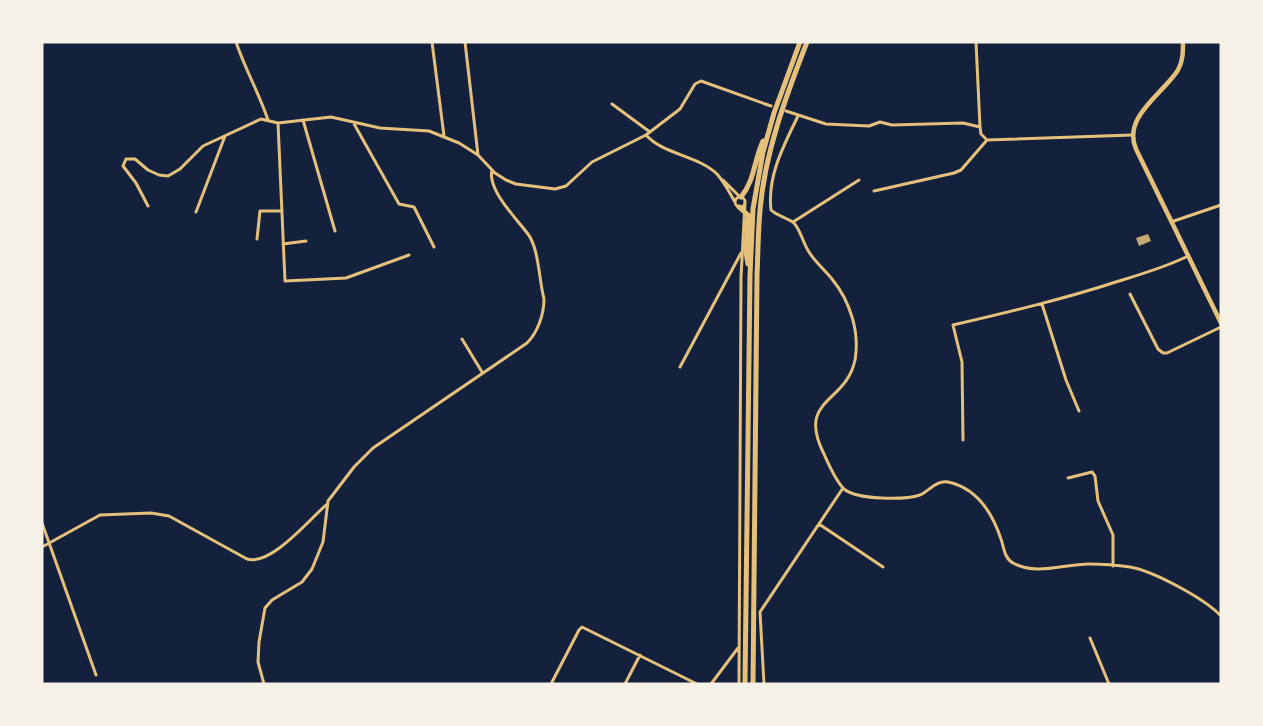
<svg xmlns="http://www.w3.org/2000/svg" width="1263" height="726" viewBox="0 0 1263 726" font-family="Roboto,sans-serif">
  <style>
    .building { fill: #c6a872 }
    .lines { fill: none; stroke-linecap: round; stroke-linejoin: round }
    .minor { stroke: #e5c07b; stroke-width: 3 }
    .tertiary { stroke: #e5c07b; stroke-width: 4.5 }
    .primary { stroke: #e5c07b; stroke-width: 5 }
  </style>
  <rect width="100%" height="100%" fill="#14213d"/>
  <path class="building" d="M 1148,234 L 1151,241 L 1139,246 L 1136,238 Z"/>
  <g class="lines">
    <path class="minor" d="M 236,42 C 245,69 259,93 268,120
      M 432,42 L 444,136
      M 465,42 L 478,155
      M 976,42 L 980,127 L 981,134 L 987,140
      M 612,104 L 650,132
      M 786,111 L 826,124 L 869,126 L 880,122 L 892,125 L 963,123 L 980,127
      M 798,116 C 784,145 767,176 771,210 C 777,216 788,218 794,223 C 801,231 803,243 809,252 C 815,262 825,270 832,279 C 850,301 860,332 855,360 C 846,404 796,398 824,454 C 829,465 835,480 844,489 C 857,500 905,500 920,495 C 929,491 936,480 948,482 C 977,488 992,512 1001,539 C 1004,547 1004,558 1013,563 C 1037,576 1063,564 1089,564 C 1102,564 1117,565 1130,567 C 1153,571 1204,598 1221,616
      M 303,120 L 335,231
      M 353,122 L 399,204 L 414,207 L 434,247
      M 278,123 L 285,281 L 346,278 L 409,255
      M 646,135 L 680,109 L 695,84 L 701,81 L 771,106
      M 723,180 L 739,196
      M 874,191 L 954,173 L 961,170 L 987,140 L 1132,135
      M735 202a5 5 0 1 1 10 0a5 5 0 1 1-10 0Z
      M 148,206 L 136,183 L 123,166 L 126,159 L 135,159 L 148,170 L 159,175 L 168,176 L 180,169 L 203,146 L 261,119 L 278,123 L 331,117 L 380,128 L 429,131 L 459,143 L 478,155 L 495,173 L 506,180 L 516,184 L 555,189 L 566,186 L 592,162 L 646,135 C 664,155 697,155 717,174 C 724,182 730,193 735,202
      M 196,212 L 225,136
      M 793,222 L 859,180
      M 1171,222 L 1221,205
      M 257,239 L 260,211 L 282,211
      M 283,244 L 306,241
      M 1130,294 L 1158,349 L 1163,353 L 1167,353 L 1221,327
      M 1042,304 L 1066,380 L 1079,411
      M 462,339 L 482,372
      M 680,367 L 741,253
      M 963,440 L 962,362 L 953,325 C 1009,312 1064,299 1119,281 C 1142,274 1166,267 1188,256
      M 1068,478 L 1092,472 L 1095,476 L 1098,501 L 1113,535 L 1113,566
      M 42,523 L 96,675
      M 819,524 L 883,567
      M 42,547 L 100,515 L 151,513 L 169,516 L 247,559 C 271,566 309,520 326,505
      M 1090,638 L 1109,684
      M 264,684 L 258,662 L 259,642 L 265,608 L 272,600 L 302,582 L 312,569 L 323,542 L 328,501 L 354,467 L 373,448 L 527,343 C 538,332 544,314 544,299 C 539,280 539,249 528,234 C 517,219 487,190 492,170
      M 551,684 L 579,630 L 582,627 L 697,684
      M 625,684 L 640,655
      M 711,684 L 738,648
      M 739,684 L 741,277 L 745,203
      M 764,684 L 760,612 L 843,488"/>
    <path class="tertiary" d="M 1183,42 C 1183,52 1183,61 1178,70 C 1163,94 1122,117 1136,149 L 1221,323"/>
    <path class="primary" d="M 741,197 C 755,180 754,160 763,141
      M 739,207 L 748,215 L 746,252 L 748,264
      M 745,684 L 750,275 L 753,209 L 763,152 L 774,113 L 800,42
      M 753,684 L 757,275 C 758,253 758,232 760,210 C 765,152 786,96 807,42"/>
  </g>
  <rect width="1263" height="726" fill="none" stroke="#f6f1e7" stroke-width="87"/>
</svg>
